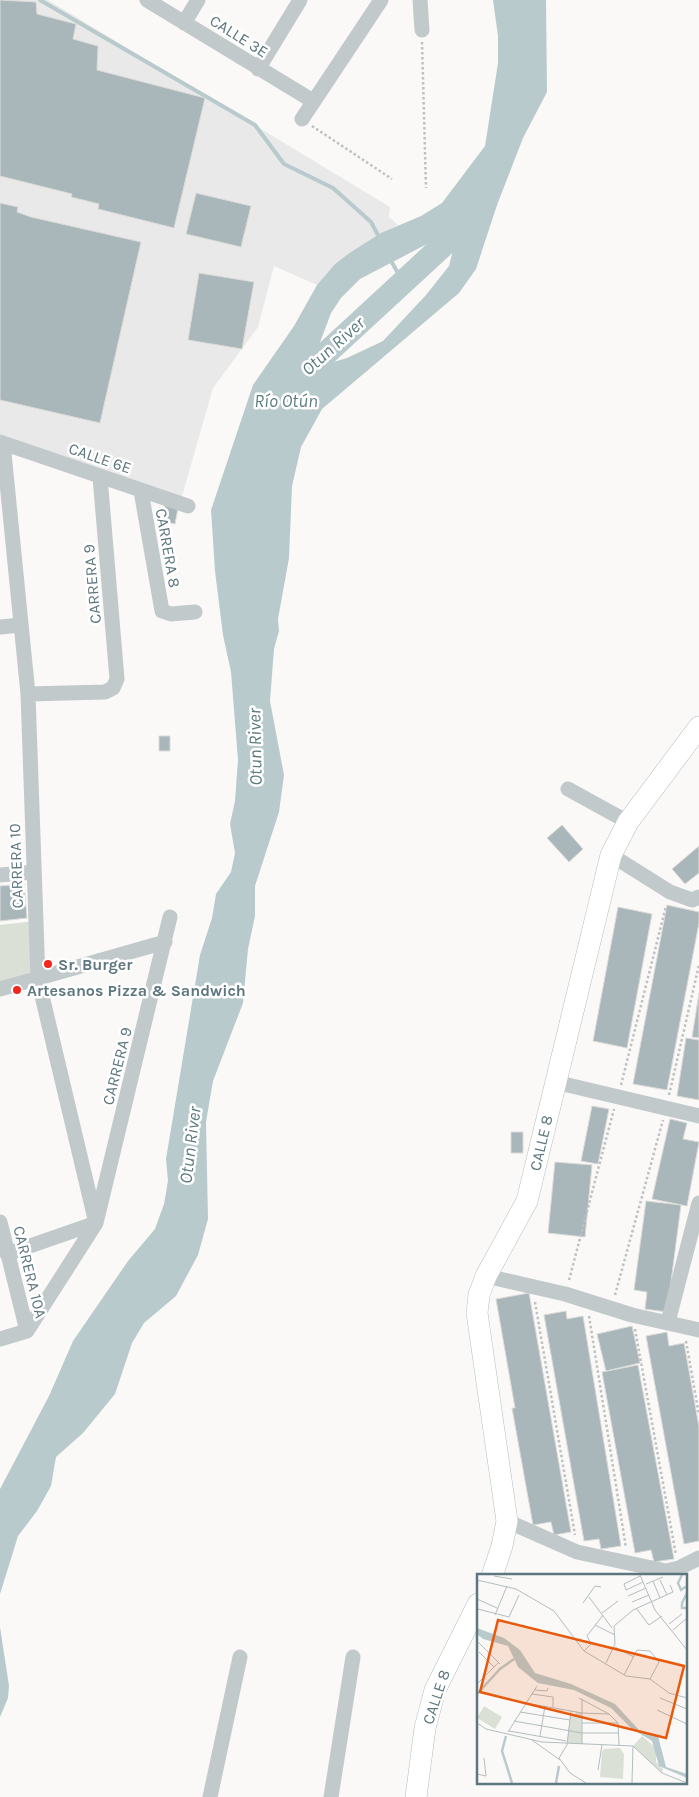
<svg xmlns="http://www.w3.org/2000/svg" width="699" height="1797" viewBox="0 0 699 1797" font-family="Karla,sans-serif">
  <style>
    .built { fill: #e8e9e8 }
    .green { fill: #dbe0d6 }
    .water { fill: #b9cacc; fill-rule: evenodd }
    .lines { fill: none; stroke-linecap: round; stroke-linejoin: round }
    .stream { stroke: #b9cacc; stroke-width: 4 }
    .river { stroke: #b9cacc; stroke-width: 24 }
    .building { fill: #a9b6ba; stroke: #dcdbd9 }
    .secondary-casing { stroke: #b4bdc0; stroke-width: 22 }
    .path { stroke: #bcc1c3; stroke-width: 2.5; stroke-dasharray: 2.5 2.5; stroke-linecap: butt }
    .street { stroke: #c2c9cb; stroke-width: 15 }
    .secondary { stroke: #fff; stroke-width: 21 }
    .poi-dot { fill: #f4251d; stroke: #fff; stroke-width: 2 }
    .labels { text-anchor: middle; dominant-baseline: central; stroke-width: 5; stroke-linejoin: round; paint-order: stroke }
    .street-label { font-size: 16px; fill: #5e777f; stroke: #fff }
    .poi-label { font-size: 16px; font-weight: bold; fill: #5e777f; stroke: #fff; text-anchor: start }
    .water-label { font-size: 18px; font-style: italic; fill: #5d7c7e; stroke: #fff }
    .inset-river { fill: none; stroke: #b9cacc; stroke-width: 2.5 }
    .inset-road { fill: none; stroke: #b3bdc0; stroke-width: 1 }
    .view { fill: #e8590c; fill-opacity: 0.15; stroke: #e8590c; stroke-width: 2.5 }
    .inset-edge { fill: none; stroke: #5e777f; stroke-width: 2.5 }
  </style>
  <rect width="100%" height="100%" fill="#faf9f7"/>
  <path class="built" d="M 0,0 L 48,0 L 390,207 L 389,217 L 398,225 L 348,254 L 335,264 L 317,285 L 274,266 L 258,327 L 213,388 L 180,503 L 0,442 Z"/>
  <path class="green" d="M 35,921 L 38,979 L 0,989 L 0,925 Z"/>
  <path class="water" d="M 493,0 L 546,0 L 547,92 L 523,138 L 497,205 L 476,269 L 459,293 L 322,409 L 301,447 L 292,486 L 289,558 L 278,619 L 279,631 L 274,649 L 270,701 L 284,775 L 279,812 L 255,886 L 255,916 L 248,949 L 243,1003 L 213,1081 L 206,1122 L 208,1219 L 198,1255 L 176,1296 L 144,1323 L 132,1343 L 115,1394 L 83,1433 L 56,1457 L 51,1486 L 37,1511 L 18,1536 L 0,1594 L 0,1489 L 49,1396 L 73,1341 L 128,1261 L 155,1229 L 164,1204 L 168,1181 L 166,1159 L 200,955 L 212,918 L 216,894 L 231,872 L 235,853 L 230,824 L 235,801 L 238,760 L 231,672 L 223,635 L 215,571 L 211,510 L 253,385 L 294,326 L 317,285 L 335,264 L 348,254 L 381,233 L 421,216 L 442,203 L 485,146 L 498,63 L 498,36 ZM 448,233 L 455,242 L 449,266 L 426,295 L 383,341 L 347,358 L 310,369 L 331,313 L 341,298 L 360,279 ZM 248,441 L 252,442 L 254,552 L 252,592 L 246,602 L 239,597 C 234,545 231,491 248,441 Z
    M 0,1627 L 9,1686 L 8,1698 L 0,1717 Z"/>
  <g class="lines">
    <path class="stream" d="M 40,0 L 255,125 L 284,164 L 333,188 L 371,222 L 380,239
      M 390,259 L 403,282"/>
    <path class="river" d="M 250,633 L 244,538 L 245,497 L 250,440 L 273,398 L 309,369 L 452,237 L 471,211"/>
  </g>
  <path class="building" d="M 0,0 L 36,2 L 37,14 L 76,24 L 73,39 L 98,46 L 97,70 L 205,98 L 174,228 L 98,209 L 99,204 L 71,197 L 72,194 L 0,176 Z
    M 196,193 L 251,206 L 241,247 L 186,234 Z
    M 0,203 L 18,207 L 17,212 L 31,217 L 141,242 L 100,423 L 0,400 Z
    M 199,273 L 254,282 L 242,349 L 188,340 Z
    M 165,505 L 178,508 L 175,524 L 161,521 Z
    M 159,736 L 170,736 L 170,751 L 159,751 Z
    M 562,825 L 583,849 L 569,862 L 547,838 Z
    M 699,846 L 699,873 L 685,884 L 672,869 Z
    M 24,884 L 27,918 L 0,921 L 0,886 Z
    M 667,905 L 699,912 L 699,923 L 667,1090 L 633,1084 Z
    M 618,907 L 652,914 L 627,1048 L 593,1041 Z
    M 699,993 L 699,1038 L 692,1037 Z
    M 686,1038 L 699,1040 L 699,1100 L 677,1096 Z
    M 592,1106 L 609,1109 L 598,1164 L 581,1161 Z
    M 670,1119 L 687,1123 L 683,1139 L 699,1142 L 687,1206 L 652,1199 Z
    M 511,1132 L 523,1132 L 523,1153 L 511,1153 Z
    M 555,1162 L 592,1165 L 585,1237 L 548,1233 Z
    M 646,1201 L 681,1205 L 667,1312 L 645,1309 L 647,1292 L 634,1290 Z
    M 529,1293 L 571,1532 L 554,1535 L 551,1522 L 533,1525 L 512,1408 L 515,1408 L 496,1299 Z
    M 566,1311 L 567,1319 L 583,1316 L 621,1546 L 601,1549 L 599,1539 L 584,1541 L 544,1315 Z
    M 632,1326 L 640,1363 L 606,1371 L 597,1334 Z
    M 667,1332 L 669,1346 L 684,1343 L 699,1427 L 699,1541 L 684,1544 L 646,1336 Z
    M 638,1365 L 674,1559 L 654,1562 L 651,1550 L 635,1553 L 602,1372 Z"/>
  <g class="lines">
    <g class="secondary-casing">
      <path id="secondary" d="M 492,1576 L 502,1546 L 507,1521 L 477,1313 L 479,1295 L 486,1276 L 527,1201 L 611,855 L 628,822 L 699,727
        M 416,1797 L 425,1728 L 435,1690 L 478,1604"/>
    </g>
    <path class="path" d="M 422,42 L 426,188
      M 312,126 L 392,179
      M 621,1085 L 666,906
      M 669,1095 L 699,965
      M 569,1280 L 614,1109
      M 615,1295 L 663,1120
      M 535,1302 L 575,1535
      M 589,1316 L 626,1548
      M 635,1329 L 676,1555
      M 686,1341 L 699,1415"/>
    <path class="street" d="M 147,0 L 313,101
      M 420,0 L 422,30
      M 184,23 L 198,0
      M 258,69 L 300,0
      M 302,119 L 381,0
      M 0,442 L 188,506
      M 3,443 L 28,694 L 38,979 L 96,1223
      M 141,491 L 162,611 L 171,614 L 195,612
      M 0,627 L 21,625
      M 28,694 L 105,692 L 113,688 L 117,679 L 100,477
      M 568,789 L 628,822
      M 611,855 L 670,892 L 692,900 L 699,897
      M 0,875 L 33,872
      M 0,989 L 165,942
      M 555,1082 L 699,1116
      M 0,1222 L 27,1331
      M 7,1254 L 96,1223
      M 486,1276 L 565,1294 L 632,1315 L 699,1330
      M 668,1322 L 699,1203
      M 27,1331 L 96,1223 L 170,917
      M 0,1339 L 27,1331
      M 507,1521 L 577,1552 L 666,1571 L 679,1568 L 699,1558
      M 210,1797 L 240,1657
      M 331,1797 L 353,1657"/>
    <use href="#secondary" class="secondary"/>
  </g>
  <g class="poi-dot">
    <circle cx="48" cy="964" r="5"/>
    <circle cx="17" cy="990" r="5"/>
  </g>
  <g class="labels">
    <g class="street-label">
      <text transform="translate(239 36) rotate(32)">CALLE 3E</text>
      <text transform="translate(100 458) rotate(19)">CALLE 6E</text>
      <text transform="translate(168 548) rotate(80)">CARRERA 8</text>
      <text transform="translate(92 584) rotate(-95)">CARRERA 9</text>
      <text transform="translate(16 866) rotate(-92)">CARRERA 10</text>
      <text transform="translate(117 1066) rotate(-76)">CARRERA 9</text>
      <text transform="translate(541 1143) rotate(-77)">CALLE 8</text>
      <text transform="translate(30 1272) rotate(76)">CARRERA 10A</text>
      <text transform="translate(436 1697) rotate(-72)">CALLE 8</text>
    </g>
    <g class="poi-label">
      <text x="58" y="964">Sr. Burger</text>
      <text x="27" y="990">Artesanos Pizza &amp; Sandwich</text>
    </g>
    <g class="water-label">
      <text transform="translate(333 346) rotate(-42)">Otun River</text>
      <text x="286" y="401">Río Otún</text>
      <text transform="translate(255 747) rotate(-91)">Otun River</text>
      <text transform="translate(190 1145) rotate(-83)">Otun River</text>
    </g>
  </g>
  <g transform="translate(477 1574)">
    <rect width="210" height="210" fill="#faf9f7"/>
    <path d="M 7,132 L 25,143 L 18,155 L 0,144 ZM 99,138 L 105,139 L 105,170 L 90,169 L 93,142 L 98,142 ZM 165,162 L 179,174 L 179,188 L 186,195 L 185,199 L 156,172 ZM 143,174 L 147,180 L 146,205 L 123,203 L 125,178 L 127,175 Z" fill="#dbe0d6"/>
    <path d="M 0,54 L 27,64 L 43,76 L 58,99 L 94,110 L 138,130 L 162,156 L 181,162 L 189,193 L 210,200 L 210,204 L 182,192 L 175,167 L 155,155 L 134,134 L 97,116 L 61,109 L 41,93 L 31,72 L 6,65 L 0,60 Z" fill="#b9cacc"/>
    <path class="inset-river" d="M 205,1 L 201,9 L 204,16 L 210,12M 210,19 L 205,29 L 205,34 L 210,34M 38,76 L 55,103 L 75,109M 0,120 L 23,95 L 37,85M 170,161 L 178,165 L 181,171M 29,162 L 25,177 L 35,209M 79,209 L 82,192"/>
    <path class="inset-road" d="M 163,1 L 178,36 L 210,76M 17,2 L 35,5M 163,2 L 147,10 L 149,16 L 166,8M 0,6 L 39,15 L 77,37 L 107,77 L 149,102 L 173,105 L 192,119 L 210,124M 183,6 L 190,21M 176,7 L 183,24M 169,10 L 186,3M 151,22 L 169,14M 112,23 L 135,54M 0,25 L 20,34M 155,28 L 172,21M 106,29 L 118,12 L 124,13M 159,34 L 172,51 L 185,42M 1,35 L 32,43 L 42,21M 125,39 L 141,27M 18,41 L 30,12M 192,50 L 205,40M 118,51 L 138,61M 196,56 L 210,44M 0,67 L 23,90M 138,73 L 157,83M 107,77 L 114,70 L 110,62 L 126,41M 2,78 L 17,93M 129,89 L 138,70 L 137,52 L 156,36 L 196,18 L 193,11M 147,101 L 160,76 L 173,77 L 182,88 L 173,105M 0,110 L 22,88M 58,116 L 70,117 L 71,114M 55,120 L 76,123 L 76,133M 102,124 L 132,140 L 141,149M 183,124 L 210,135M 105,125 L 105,170M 49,129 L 105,139 L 132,140M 180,136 L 210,150M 94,137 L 90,171 L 82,184 L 93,199 L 109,209M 43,138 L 93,146M 37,147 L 105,159 L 142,159M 0,149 L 9,155 L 65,168 L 156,172M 105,149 L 140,149M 141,149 L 142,171M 32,157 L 89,167M 31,158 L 60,112M 63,162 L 68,132M 55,166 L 83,186M 156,172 L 185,199 L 210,209M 121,196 L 125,171M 0,200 L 9,202 L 7,184M 155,209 L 156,172"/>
    <path class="view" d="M 21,46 L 207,92 L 189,164 L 3,118 Z"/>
    <rect width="210" height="210" class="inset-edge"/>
  </g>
</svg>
